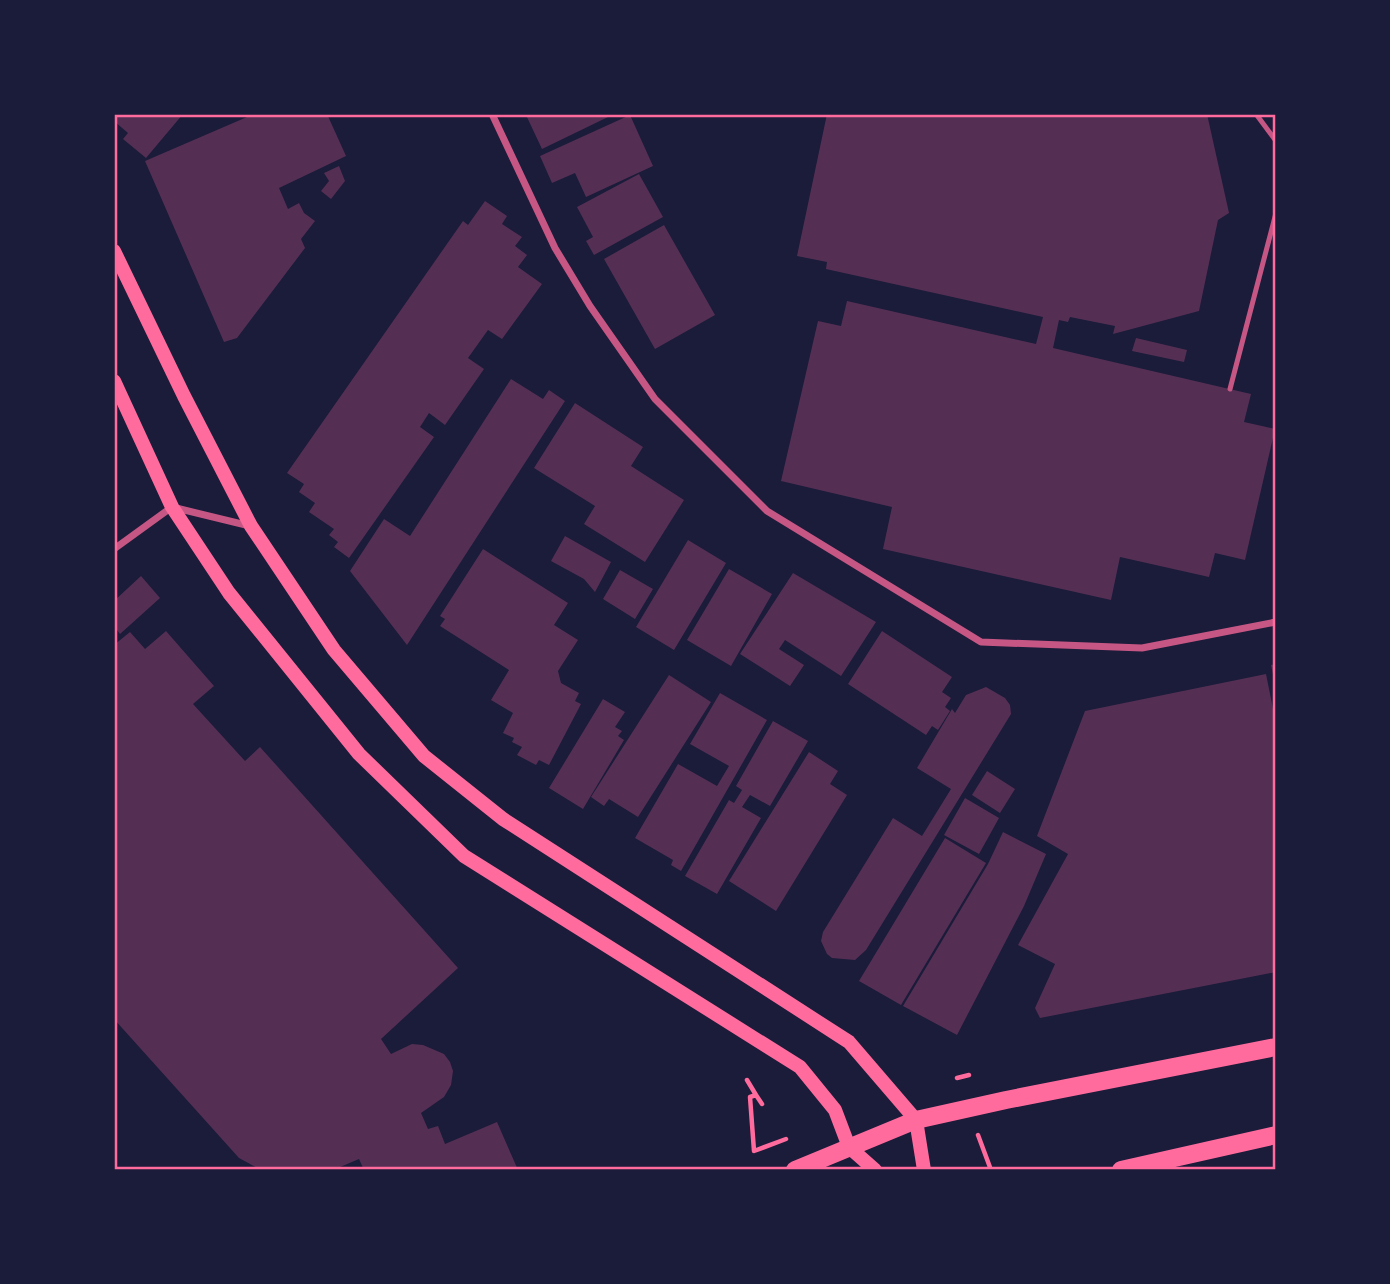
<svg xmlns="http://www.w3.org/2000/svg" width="1390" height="1284" viewBox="0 0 1390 1284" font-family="Commissioner,sans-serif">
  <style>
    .building { fill: #542f53 }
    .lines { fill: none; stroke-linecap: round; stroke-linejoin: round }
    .path { stroke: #ff6b9d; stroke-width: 4.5 }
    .service { stroke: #c65784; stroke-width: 5 }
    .minor { stroke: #c65784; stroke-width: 7 }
    .secondary { stroke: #ff6b9d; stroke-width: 14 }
    .primary { stroke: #ff6b9d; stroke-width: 18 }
    .neatline { fill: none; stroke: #ff6b9d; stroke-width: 2.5 }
  </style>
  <rect width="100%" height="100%" fill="#1b1b3a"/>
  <path class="building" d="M 114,114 L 183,114 L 146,158 L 123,139 L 128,133 L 114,121 Z
    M 254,114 L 327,114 L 346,156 L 279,188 L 288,209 L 299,203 L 304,213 L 315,221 L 301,239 L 305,248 L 237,338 L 224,342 L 145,161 Z
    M 529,114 L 606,114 L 608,117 L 542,149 L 526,115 Z
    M 827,114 L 1207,114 L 1229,213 L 1218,220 L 1199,311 L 1113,334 L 1115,326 L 1070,317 L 1068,322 L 1059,320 L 1053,348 L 1251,394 L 1244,422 L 1275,429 L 1245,560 L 1215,553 L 1209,577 L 1120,557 L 1111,600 L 883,549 L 892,507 L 781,481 L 818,321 L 841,326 L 847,301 L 1036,344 L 1043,317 L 826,269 L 827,262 L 797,256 Z
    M 630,115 L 653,166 L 586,197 L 575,173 L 552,183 L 540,156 Z
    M 339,166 L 345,181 L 331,199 L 321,191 L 329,181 L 324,173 Z
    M 639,174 L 663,217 L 594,255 L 586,241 L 593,237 L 577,207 Z
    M 485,201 L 507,216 L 502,224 L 522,237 L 515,246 L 527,255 L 518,267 L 542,284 L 502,339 L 488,330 L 468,358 L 484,369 L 445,425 L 429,413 L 420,427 L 434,437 L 349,558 L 334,547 L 338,542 L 329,535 L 334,529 L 309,512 L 315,503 L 299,492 L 304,484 L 287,473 L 463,221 L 468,225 Z
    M 664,225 L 715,315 L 655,349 L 604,259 Z
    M 1136,338 L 1187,350 L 1184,362 L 1132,351 Z
    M 511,379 L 543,399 L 549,390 L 565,401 L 407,645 L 350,571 L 384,519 L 410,536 Z
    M 575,403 L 643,447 L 631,466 L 684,500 L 645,562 L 584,524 L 595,506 L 534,468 Z
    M 565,536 L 611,562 L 595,592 L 584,579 L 551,561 Z
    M 688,540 L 726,563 L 674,650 L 636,627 Z
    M 483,549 L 568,603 L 554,625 L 578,640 L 558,671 L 561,683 L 579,693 L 575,701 L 581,704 L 549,765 L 539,760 L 536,765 L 517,755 L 522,747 L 512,742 L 514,738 L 503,733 L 513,713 L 491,700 L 509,670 L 440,626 L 445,619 L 440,616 Z
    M 729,569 L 772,594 L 731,666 L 687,640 Z
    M 620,570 L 653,589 L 635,619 L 603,599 Z
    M 793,573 L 876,622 L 841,676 L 785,640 L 779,649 L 804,665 L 790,686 L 740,654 Z
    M 141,576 L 160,598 L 120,634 L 114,626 L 114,601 Z
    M 166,631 L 214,686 L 193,704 L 245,761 L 260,747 L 458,968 L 381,1039 L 391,1054 L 412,1044 L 423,1045 L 444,1054 L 450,1062 L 453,1071 L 451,1085 L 444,1097 L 421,1113 L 428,1129 L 438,1126 L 445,1144 L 497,1122 L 518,1170 L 364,1170 L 359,1159 L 333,1170 L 261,1170 L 239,1158 L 114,1019 L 114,645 L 130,632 L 145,649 Z
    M 882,631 L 952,677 L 942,692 L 951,698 L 945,707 L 950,711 L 938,730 L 932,726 L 926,735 L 848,684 Z
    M 1276,664 L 1276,684 L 1275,684 L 1271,665 Z
    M 1266,674 L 1276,724 L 1276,972 L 1040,1018 L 1035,1008 L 1055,964 L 1018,945 L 1068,854 L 1037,836 L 1085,711 Z
    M 669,675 L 711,702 L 638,817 L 609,799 L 604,806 L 591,797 Z
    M 986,687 L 1005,698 L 1010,705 L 1011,714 L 866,950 L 855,960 L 832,958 L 827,954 L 821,941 L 823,932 L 893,818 L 922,836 L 951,789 L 917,768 L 952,709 L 955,713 L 966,695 Z
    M 720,693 L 767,720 L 681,871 L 671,865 L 673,860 L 635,838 L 678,764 L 717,786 L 729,766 L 690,744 Z
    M 603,699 L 625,712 L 615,727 L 622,731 L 618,736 L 624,740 L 583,809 L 549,788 Z
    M 773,721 L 808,741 L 770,806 L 750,795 L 742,807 L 761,818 L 717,894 L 685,876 L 729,800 L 734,803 L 742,790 L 736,786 Z
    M 809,752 L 838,771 L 830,784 L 847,795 L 776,911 L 729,881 Z
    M 987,771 L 1015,789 L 1000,813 L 972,795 Z
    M 965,798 L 999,818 L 979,854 L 944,835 Z
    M 1003,832 L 1046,854 L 1024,906 L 957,1035 L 903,1006 L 988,864 Z
    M 945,838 L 986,863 L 901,1005 L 859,981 Z"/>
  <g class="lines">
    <path class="path" d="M 957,1078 L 969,1075
      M 747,1080 L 756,1095 L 750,1097 L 754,1151 L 786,1139
      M 756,1095 L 762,1104
      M 978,1135 L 991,1170"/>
    <path class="service" d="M 1256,114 L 1276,141
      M 1230,389 L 1276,213"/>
    <path class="minor" d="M 492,114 L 555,248 L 590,306 L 655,399 L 767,511 L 981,642 L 1142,648 L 1276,622
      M 114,549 L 172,507 L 250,526"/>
    <path class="secondary" d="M 114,251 L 184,396 L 251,526 L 334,650 L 424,756 L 503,819 L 849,1042 L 916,1120 L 924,1170
      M 114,381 L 172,507 L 229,593 L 359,754 L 464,856 L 800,1067 L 835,1110 L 849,1147 L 875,1170"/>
    <path class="primary" d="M 795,1170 L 916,1120 L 1006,1100 L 1276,1047
      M 1121,1170 L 1276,1135"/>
  </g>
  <rect width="1390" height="1284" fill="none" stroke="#1b1b3a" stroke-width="231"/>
  <rect x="116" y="116" width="1158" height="1052" class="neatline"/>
</svg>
